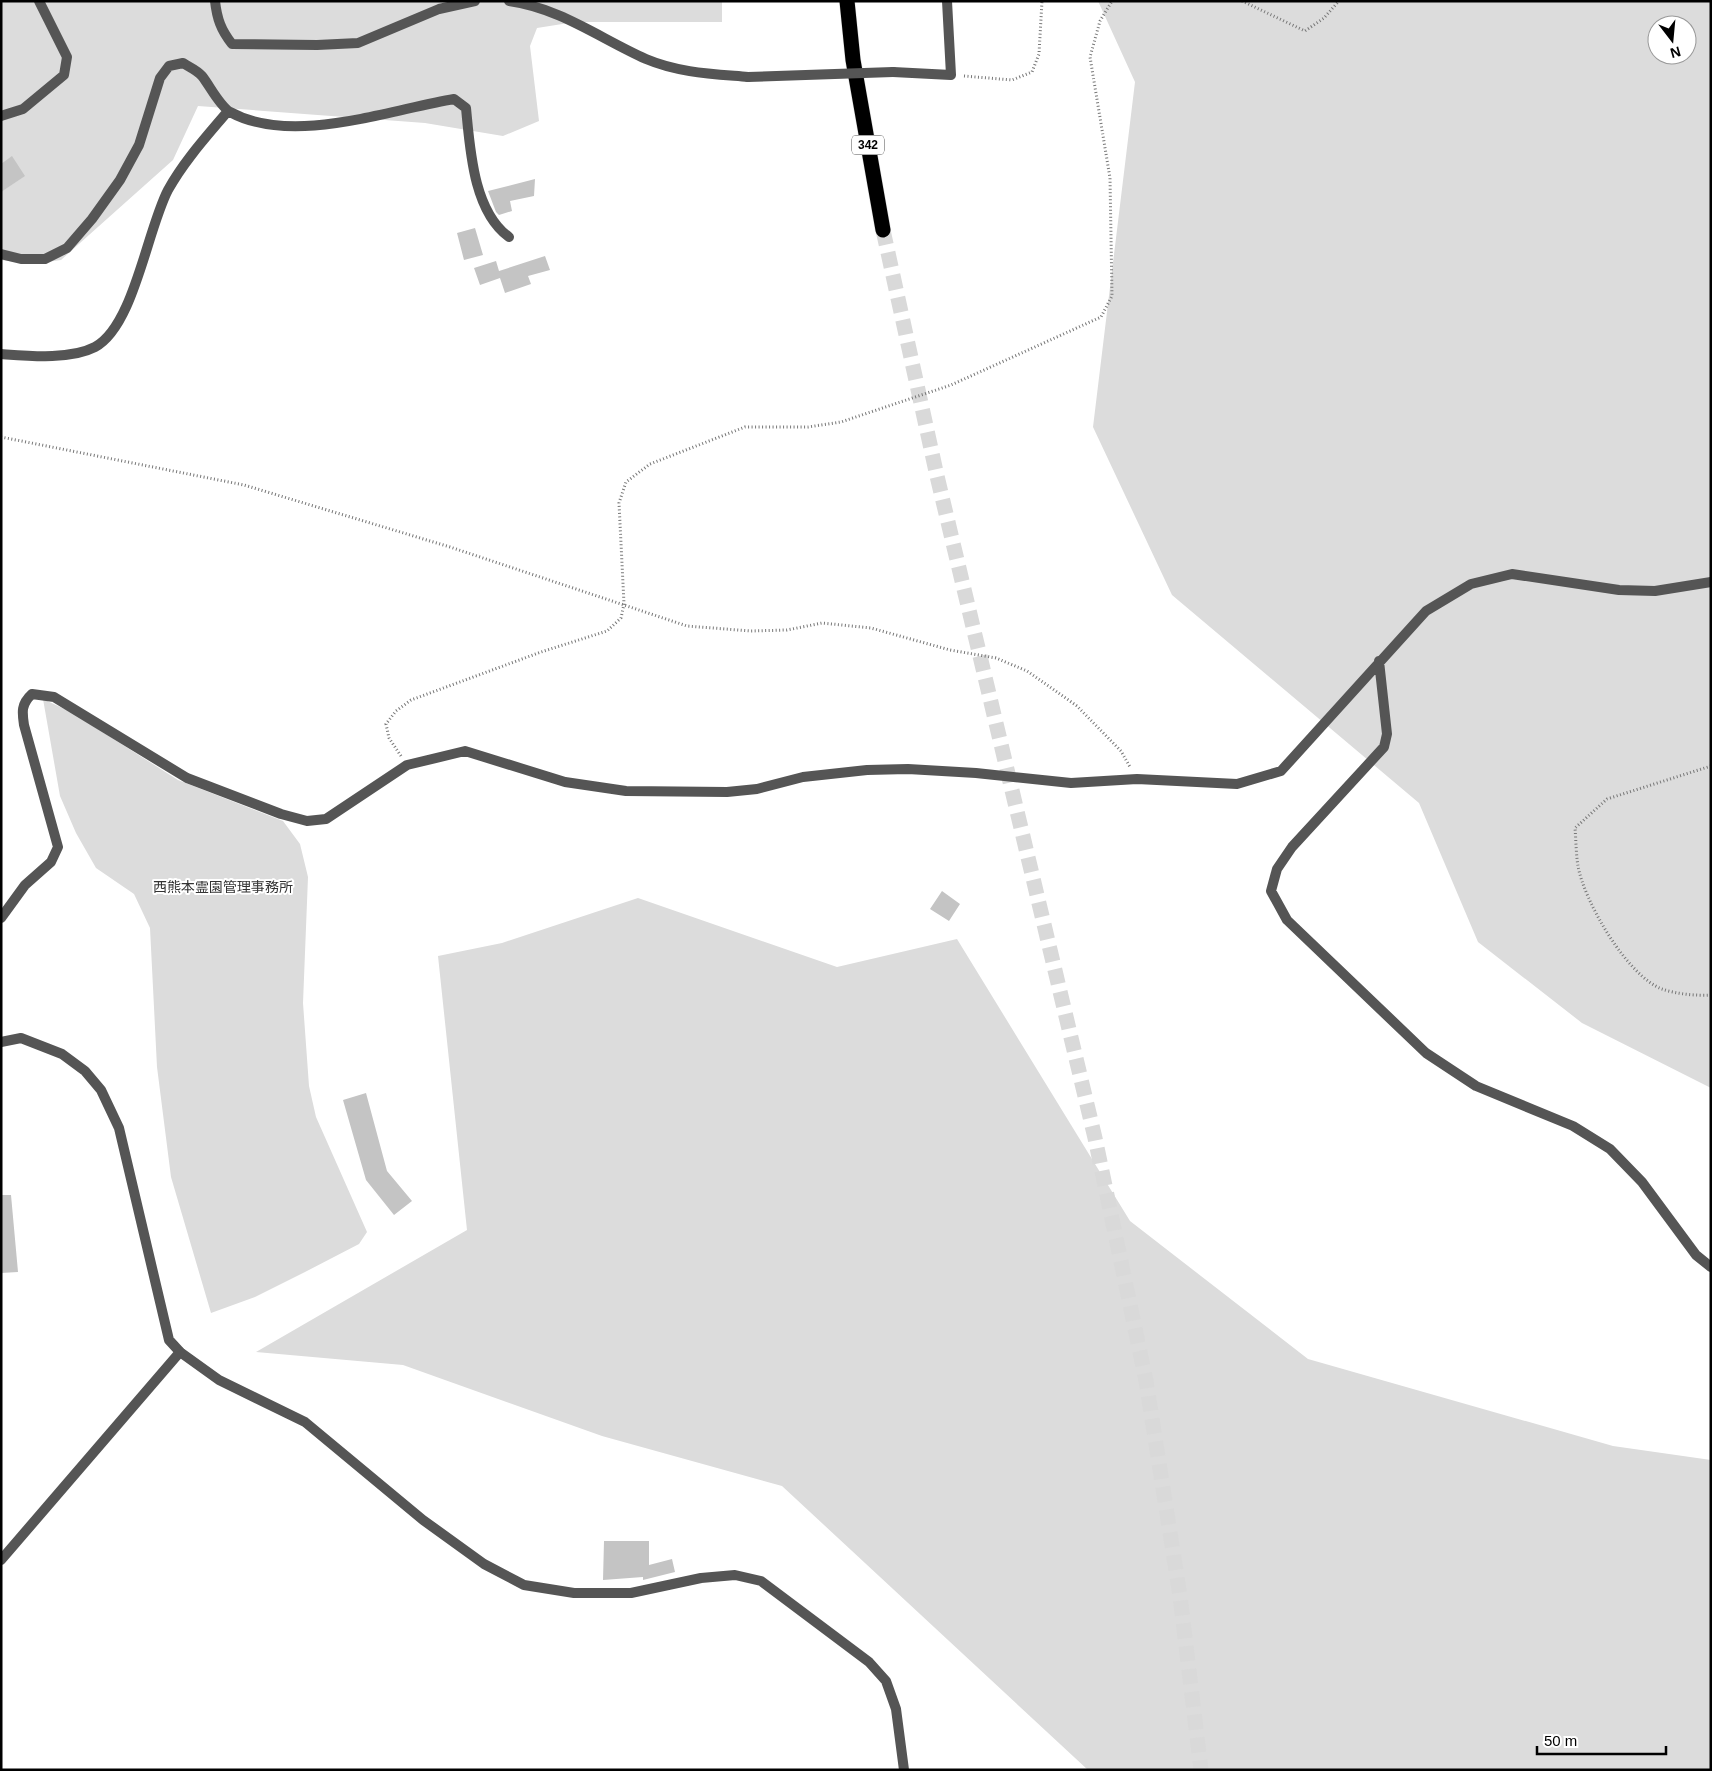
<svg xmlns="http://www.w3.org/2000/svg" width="1712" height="1771" viewBox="0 0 1712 1771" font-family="Helvetica,'Noto Sans JP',sans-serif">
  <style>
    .green { fill: #dcdcdc; fill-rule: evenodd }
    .building { fill: #c4c4c4 }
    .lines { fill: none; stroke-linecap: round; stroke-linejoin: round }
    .motorway-tunnel { stroke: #d9d9d9; stroke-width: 15; stroke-dasharray: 15 8; stroke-linecap: butt }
    .motorway-casing { stroke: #dbdbdb; stroke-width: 16 }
    .path { stroke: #777; stroke-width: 3; stroke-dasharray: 1 2.5; stroke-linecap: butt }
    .minor { stroke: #555; stroke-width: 10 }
    .tertiary { stroke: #555; stroke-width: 10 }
    .motorway { stroke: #000; stroke-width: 15 }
    .minor-bridge { stroke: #555; stroke-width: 10 }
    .labels { text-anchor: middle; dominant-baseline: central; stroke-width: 4; stroke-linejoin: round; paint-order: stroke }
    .shield { fill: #fff; stroke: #4c4c4c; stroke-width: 1 }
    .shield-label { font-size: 12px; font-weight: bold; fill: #000 }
    .park-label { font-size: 14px; fill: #333; stroke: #fff }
  </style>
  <rect width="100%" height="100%" fill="#fff"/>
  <path class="green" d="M 1,1 L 722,1 L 722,22 L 575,22 L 537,28 L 530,46 L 539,121 L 503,136 L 425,123 L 198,106 L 173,160 L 61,260 L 32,264 L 1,260 Z
    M 1098,1 L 1711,1 L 1711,1088 L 1582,1023 L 1478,942 L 1419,803 L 1172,595 L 1093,427 L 1135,82 ZM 1657,25 L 1687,25 L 1687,55 L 1657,55 Z
    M 43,699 L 71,712 L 178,780 L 283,821 L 300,844 L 308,877 L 303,1003 L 309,1086 L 316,1117 L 367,1232 L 359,1244 L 305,1272 L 255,1297 L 211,1313 L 171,1177 L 157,1067 L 150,928 L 134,894 L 96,868 L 76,833 L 60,796 Z
    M 638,898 L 837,967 L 957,939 L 1130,1221 L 1308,1359 L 1613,1446 L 1711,1460 L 1711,1770 L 1088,1770 L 782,1486 L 602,1436 L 403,1365 L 256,1352 L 467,1230 L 438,956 L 502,943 Z"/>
  <path class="building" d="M 12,156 L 25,176 L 1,192 L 1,164 Z
    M 535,179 L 534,196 L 510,201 L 512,211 L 499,215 L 496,212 L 488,191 Z
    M 475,228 L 483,255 L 464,260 L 457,233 Z
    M 545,256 L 550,270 L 528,276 L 531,284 L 505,293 L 500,278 L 480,285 L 474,268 L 496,261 L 499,271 Z
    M 942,891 L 960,904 L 949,921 L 930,909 Z
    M 366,1093 L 387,1171 L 412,1201 L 394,1215 L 366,1180 L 343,1100 Z
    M 1,1195 L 11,1195 L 18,1272 L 1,1273 Z
    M 604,1541 L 649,1541 L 649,1565 L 672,1559 L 675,1572 L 643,1580 L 643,1577 L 603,1580 Z"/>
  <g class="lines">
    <path class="motorway-tunnel" d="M 883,230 L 937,476 L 1095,1138 L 1146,1381 L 1180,1596 L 1201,1770"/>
    <g class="motorway-casing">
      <path id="motorway" d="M 847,1 L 853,60 L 883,230"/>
    </g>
    <path class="path" d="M 1242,1 L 1305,31 L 1324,18 L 1339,1
      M 964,76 L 1012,80 L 1032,72 L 1039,54 L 1042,1
      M 1,437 L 244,485 L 450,547 L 687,626 L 751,631 L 787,630 L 822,623 L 871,628 L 950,650 L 996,658 L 1027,671 L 1077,706 L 1121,751 L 1130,767
      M 401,756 L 389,738 L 386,724 L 396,711 L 411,700 L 541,652 L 607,631 L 621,618 L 624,604 L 619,503 L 626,482 L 650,464 L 745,427 L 808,427 L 841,422 L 951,385 L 1101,317 L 1112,296 L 1110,178 L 1090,57 L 1100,21 L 1112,1
      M 1711,766 L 1607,799 L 1575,828 C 1576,840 1576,854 1578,866 C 1584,901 1627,976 1662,989 C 1676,994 1696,996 1711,995"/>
    <path class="minor" d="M 215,1 C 217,19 221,30 232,44 L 317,45 L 358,43 L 439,9 L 475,1
      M 509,1 C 560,8 601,39 646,59 C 679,73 714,74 748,77
      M 893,72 L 951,75 L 947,1
      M 1,116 L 23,109 L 64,75 L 67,57 L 39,1
      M 1,254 L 21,259 L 45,259 L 67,248 L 92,219 L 120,180 L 139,145 L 160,78 L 169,66 L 183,63 C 189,67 197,70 202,76 C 210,86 219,105 230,112 C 292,146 389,110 454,99 L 466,108 C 470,148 473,211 509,237
      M 1,354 C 29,356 70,360 95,347 C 134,326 147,230 168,190 C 184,161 207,136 228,111
      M 1379,661 L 1387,734 L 1384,747 L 1292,847 L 1277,869 L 1271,891 L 1287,920 L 1426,1053 L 1476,1086 L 1573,1126 L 1610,1149 L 1642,1182 L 1696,1255 L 1711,1267
      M 1,918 L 25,885 L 51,862 L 58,847 L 24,725 C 22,712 21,704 32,694 L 54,697 L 187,778 L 281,814 L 307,821 L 326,819 L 407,765 L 465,751 L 565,782 L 626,791 L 727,792 L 757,789 L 803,777 L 867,770 L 908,769 L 976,773 L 1071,783 L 1137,779 L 1237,784 L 1281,771 L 1426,611 L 1471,584 L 1512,574 L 1619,590 L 1655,591 L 1711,582
      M 1,1042 L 21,1038 L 62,1054 L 85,1071 L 101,1090 L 119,1128 L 169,1340 L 180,1352 L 219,1380 L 305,1422 L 423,1520 L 484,1564 L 524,1585 L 574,1593 L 631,1593 L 701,1578 L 735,1575 L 761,1581 L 869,1662 L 886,1681 L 896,1709 L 904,1770"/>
    <path class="tertiary" d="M 1,1560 L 180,1352"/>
    <use href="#motorway" class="motorway"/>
    <path class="minor-bridge" d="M 748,77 L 893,72"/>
  </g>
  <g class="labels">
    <rect class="shield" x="852" y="135.5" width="32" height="19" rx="4"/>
    <g class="shield-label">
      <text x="868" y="145">342</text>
    </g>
    <g class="park-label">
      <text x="223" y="887">西熊本霊園管理事務所</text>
    </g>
  </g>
  <rect width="1712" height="1771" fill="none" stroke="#000000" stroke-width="5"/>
  <g transform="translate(1672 40) rotate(164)"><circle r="24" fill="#ffffff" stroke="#999999"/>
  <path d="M0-4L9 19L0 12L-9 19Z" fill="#000000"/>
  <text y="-8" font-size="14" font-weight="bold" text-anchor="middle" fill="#000000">N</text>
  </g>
  <path d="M1537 1746v8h129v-8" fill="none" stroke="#000000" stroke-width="2.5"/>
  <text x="1544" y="1746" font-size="15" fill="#000000" stroke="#ffffff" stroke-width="4" paint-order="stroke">50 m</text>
</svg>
